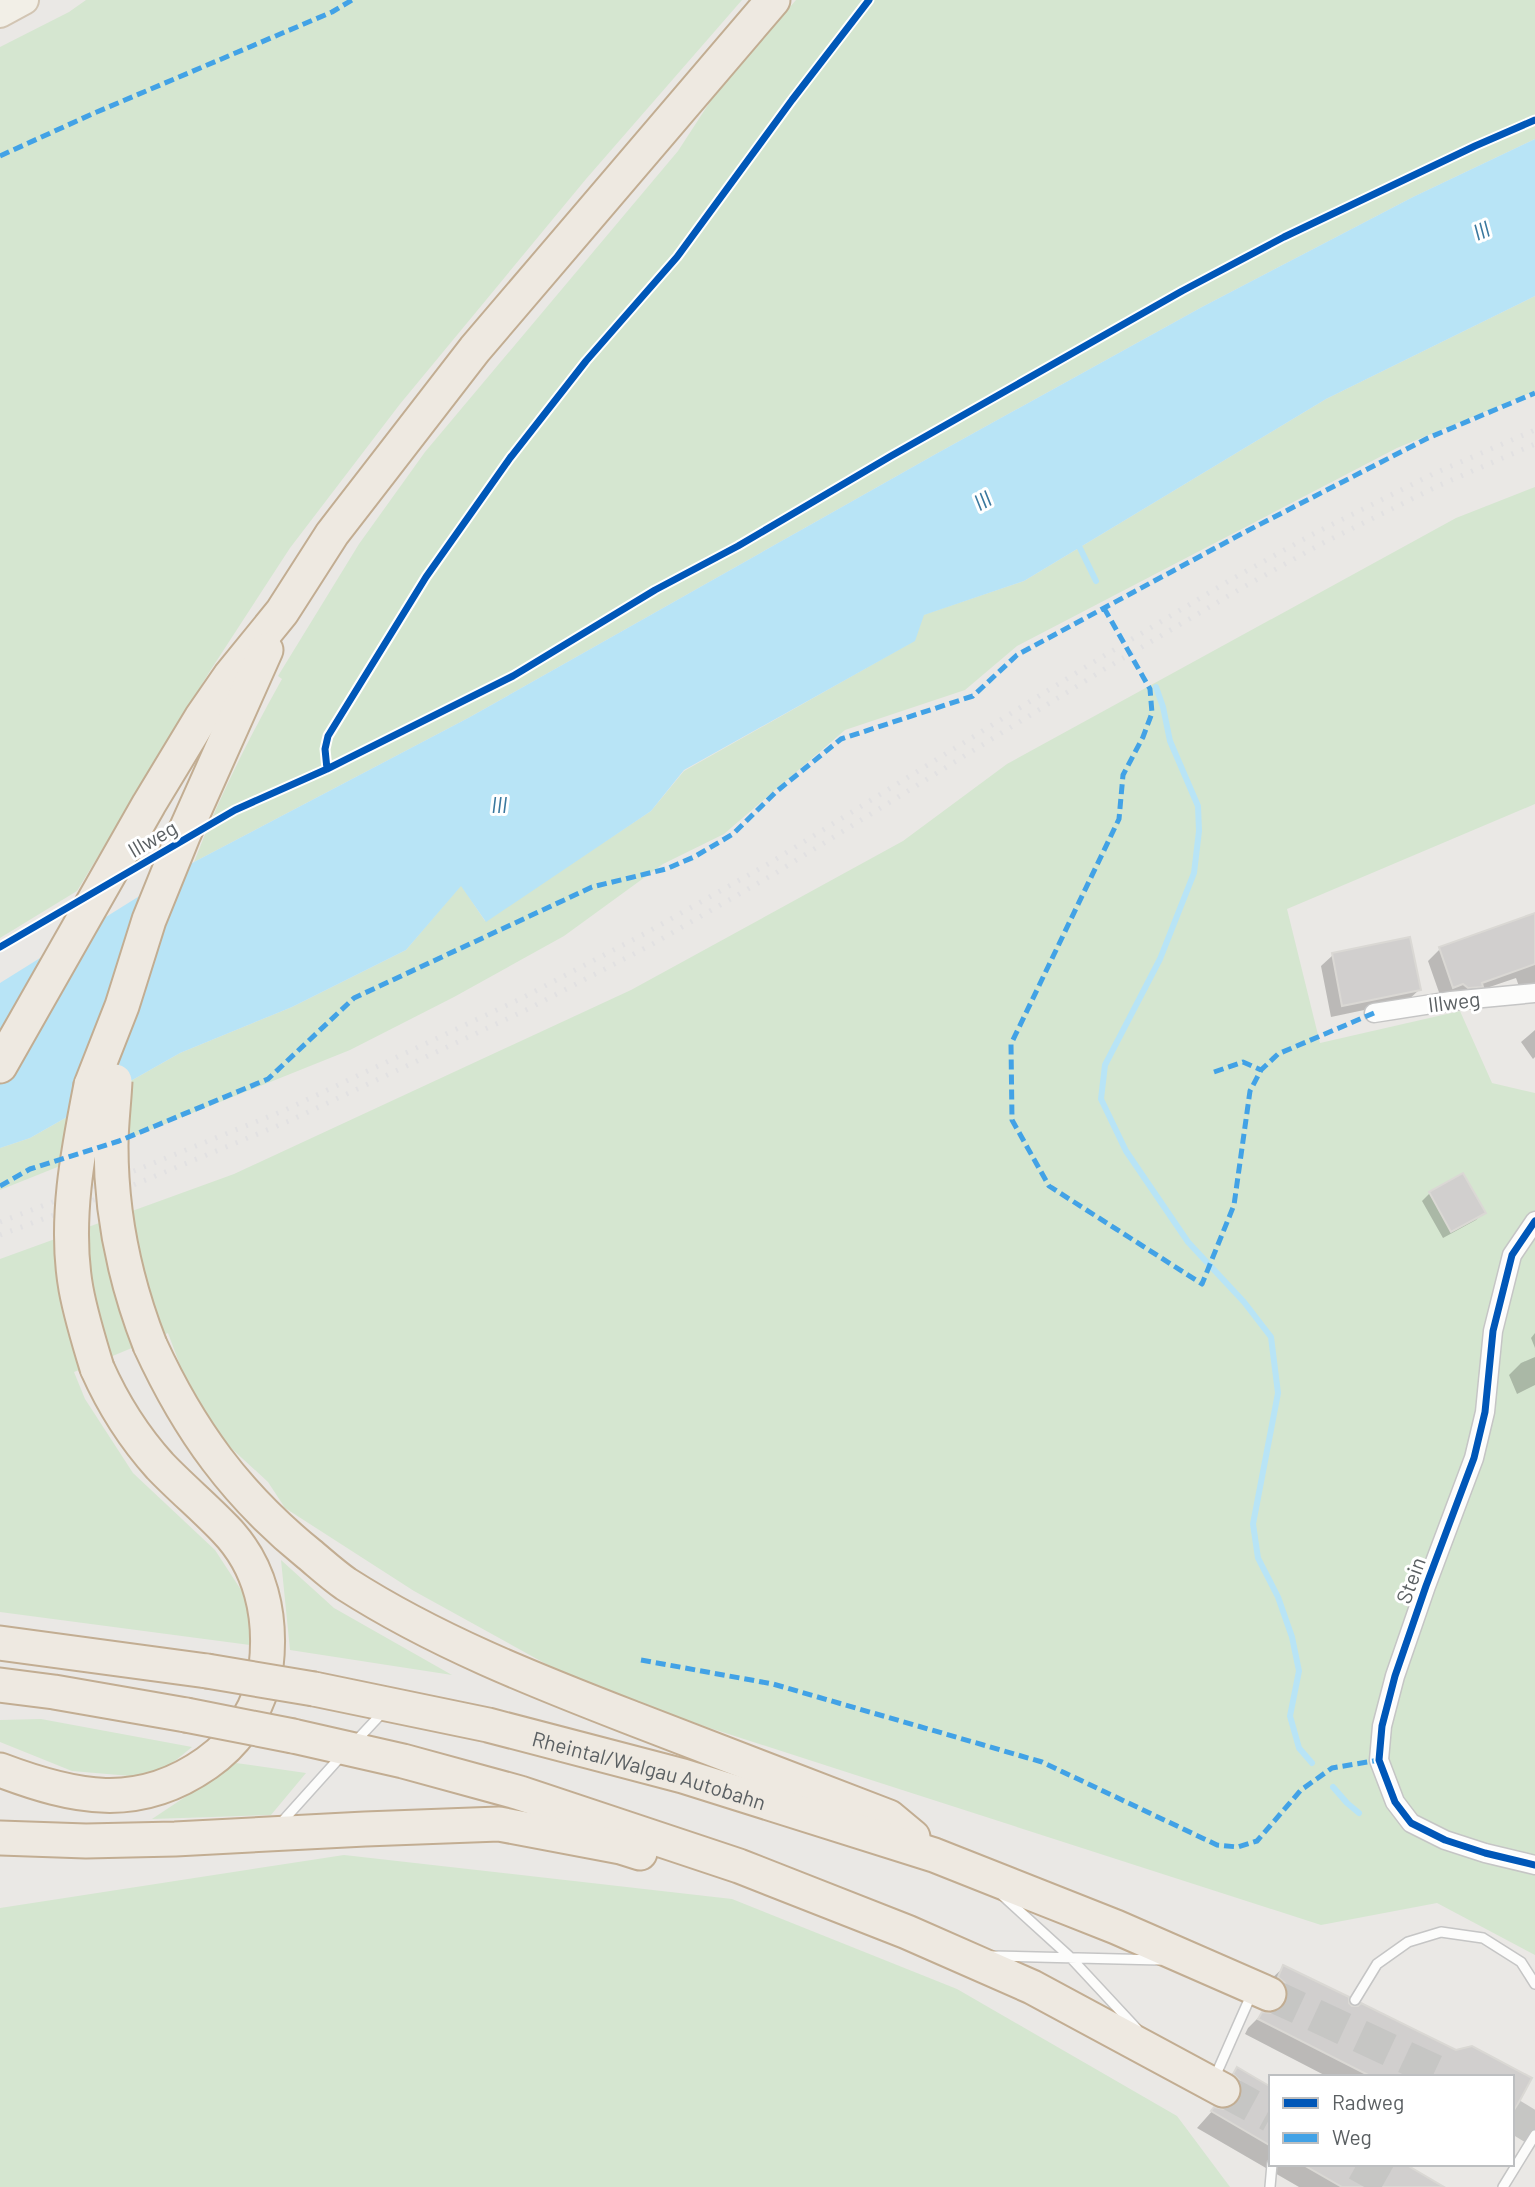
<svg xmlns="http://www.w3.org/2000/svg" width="1535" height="2187" viewBox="0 0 1535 2187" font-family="Barlow,sans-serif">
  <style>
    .green { fill: #d5e6d0 }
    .water { fill: #b8e4f6 }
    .shadow { fill: #0003 }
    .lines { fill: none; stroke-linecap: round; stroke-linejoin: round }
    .stream { stroke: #b8e4f6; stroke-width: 6 }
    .building { fill: #d1cfce; stroke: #dad8d4; stroke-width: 2 }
    .motorway-tunnel { stroke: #c6c6c4; stroke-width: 33; stroke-dasharray: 33 17; stroke-linecap: butt }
    .service-casing { stroke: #c5c5c5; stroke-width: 12 }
    .minor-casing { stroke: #c5c5c5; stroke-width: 21 }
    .primary-casing { stroke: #d2c5b3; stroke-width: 32 }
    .motorway-casing { stroke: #c2ad92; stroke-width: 37 }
    .service { stroke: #fcfcfb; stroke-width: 9 }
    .minor { stroke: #fcfcfb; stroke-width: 18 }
    .primary { stroke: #f2efe7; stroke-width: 28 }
    .motorway { stroke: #eee9e1; stroke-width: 33 }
    .rail { stroke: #e2e1e2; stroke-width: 5; stroke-dasharray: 2 9; stroke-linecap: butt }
    .motorway-bridge-casing { stroke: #c2ad92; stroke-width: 37; stroke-linecap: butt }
    .motorway-bridge { stroke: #eee9e1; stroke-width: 33 }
    .quiet { stroke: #42a2e6; stroke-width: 5; stroke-dasharray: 10 5; stroke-linecap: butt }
    .cycleway-casing { stroke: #fff; stroke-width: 11 }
    .cycleway { stroke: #0057b8; stroke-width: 7 }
    .labels { text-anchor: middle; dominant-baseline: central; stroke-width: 6; stroke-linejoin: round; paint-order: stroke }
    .street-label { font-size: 21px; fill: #5b6063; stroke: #fff }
    .water-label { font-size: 23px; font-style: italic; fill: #3a789e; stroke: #fff }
  </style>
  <rect width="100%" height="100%" fill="#eae8e5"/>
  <path class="green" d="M 86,0 L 742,0 L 586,179 L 400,404 L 290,548 L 210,671 L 77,891 L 0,938 L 0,47 L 69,12 Z
    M 796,0 L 862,0 L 840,29 L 848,35 L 874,0 L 1535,0 L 1535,139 L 1413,197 L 1202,307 L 934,455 L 470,717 L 194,862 C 218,799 249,738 282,679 L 278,676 L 359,544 L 425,452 L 678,151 L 717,91 Z
    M 1535,296 L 1535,391 L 1397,448 L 1017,646 L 965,690 L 845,730 L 724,834 L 663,864 L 564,936 L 454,997 L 350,1050 L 0,1190 L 0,1148 L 30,1138 L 180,1053 L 292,1007 L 406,950 L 461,885 L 485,921 L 651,811 L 684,771 L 914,641 L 923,615 L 1024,581 L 1326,399 Z
    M 1535,487 L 1535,804 L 1287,909 L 1320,1043 L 1460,1011 L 1492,1083 L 1535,1093 L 1535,1955 L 1437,1903 L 1321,1925 L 595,1691 L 414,1591 L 285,1508 L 268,1482 L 218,1436 L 194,1403 L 168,1333 L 74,1372 L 85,1399 L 133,1473 L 215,1550 L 247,1599 L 250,1645 L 0,1612 L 0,1259 L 234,1174 L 631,990 L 903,841 L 1007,764 L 1456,518 Z
    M 281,1560 L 334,1608 L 452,1675 L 290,1650 Z
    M 41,1719 L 192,1747 L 154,1778 L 72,1771 L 0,1742 L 0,1720 Z
    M 236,1763 L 306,1773 L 271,1815 L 152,1819 Z
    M 344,1855 L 732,1899 L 957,1989 L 1177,2116 L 1230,2187 L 0,2187 L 0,1908 Z"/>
  <path class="water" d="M 1535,139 L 1535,296 L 1326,399 L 1024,581 L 924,615 L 915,641 L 684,770 L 651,811 L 486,922 L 461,886 L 406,950 L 292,1007 L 180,1053 L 30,1138 L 0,1148 L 0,983 L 194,862 L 470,717 L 934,455 L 1202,307 L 1413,197 Z"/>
  <path class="shadow" d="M 1535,915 L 1535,987 L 1521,992 L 1516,978 L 1475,992 L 1441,998 L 1428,961 L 1440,949 Z
    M 1333,955 L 1419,990 L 1407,1001 L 1331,1017 L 1321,966 Z
    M 1535,1030 L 1535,1057 L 1533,1059 L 1521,1042 Z
    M 1430,1193 L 1484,1212 L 1476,1220 L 1443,1238 L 1422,1201 Z
    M 1535,1333 L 1535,1348 L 1531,1338 Z
    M 1535,1357 L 1535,1385 L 1517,1394 L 1509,1375 L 1521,1363 Z
    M 1284,1967 L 1347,2003 L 1351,2008 L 1512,2077 L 1328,2077 L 1245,2034 L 1248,2028 L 1262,2014 L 1273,2015 L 1274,2006 L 1269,1981 Z
    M 1237,2069 L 1271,2089 L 1271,2164 L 1401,2164 L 1435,2187 L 1299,2187 L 1197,2128 L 1214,2109 L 1226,2110 L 1227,2106 L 1221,2085 Z"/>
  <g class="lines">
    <path class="stream" d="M 1077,542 L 1096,581
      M 1156,687 L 1163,707 L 1170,741 L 1198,806 L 1199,831 L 1194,873 L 1160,959 L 1105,1065 L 1101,1099 L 1126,1151 L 1188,1242 L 1244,1302 L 1271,1337 L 1278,1393 L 1253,1524 L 1258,1558 L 1278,1597 L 1292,1637 L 1299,1671 L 1290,1716 L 1299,1748 L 1312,1763
      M 1333,1787 L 1347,1803 L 1359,1813"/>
  </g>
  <path class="building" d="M 1535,913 L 1535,964 L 1482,983 L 1483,987 L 1468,988 L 1463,984 L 1453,988 L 1439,947 Z
    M 1410,937 L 1421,990 L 1342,1006 L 1332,953 Z
    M 1463,1173 L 1486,1213 L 1451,1232 L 1429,1192 Z
    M 1283,1965 L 1349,1997 L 1349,2003 L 1352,2006 L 1358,2006 L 1361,2003 L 1456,2050 L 1472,2046 L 1532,2078 L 1512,2115 L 1512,2077 L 1372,2077 L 1258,2019 L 1262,2012 L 1272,2013 L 1281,2009 L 1286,2002 L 1288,1991 L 1285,1983 L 1278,1977 Z
    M 1237,2067 L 1271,2087 L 1271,2146 L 1211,2111 L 1214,2107 L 1223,2109 L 1232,2107 L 1240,2100 L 1242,2089 L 1240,2081 L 1233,2074 Z
    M 1302,2164 L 1405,2164 L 1444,2187 L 1342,2187 Z"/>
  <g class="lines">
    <path class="motorway-tunnel" d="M 1269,1994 L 1448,2077
      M 1223,2090 L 1271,2116
      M 1512,2115 L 1535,2129
      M 1357,2164 L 1398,2187"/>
    <g class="service-casing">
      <path id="service" d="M 355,1742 L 384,1711
        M 280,1824 L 343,1754
        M 1003,1896 L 1070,1957 L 1137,2029
        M 992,1956 L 1160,1960
        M 1355,2000 L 1377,1964 L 1408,1942 L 1441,1932 L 1483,1938 L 1521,1962 L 1535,1984
        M 1214,2079 L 1252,1993
        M 1270,2187 L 1272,2164
        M 1503,2187 L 1535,2135"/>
    </g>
    <g class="minor-casing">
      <path id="minor" d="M 1374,1013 L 1451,1001 L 1535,993
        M 1535,1221 L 1512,1255 L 1493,1331 L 1485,1412 L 1474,1458 L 1426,1586 L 1395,1676 L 1382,1726 L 1379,1760 L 1395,1802 L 1411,1823 L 1445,1840 L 1485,1853 L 1535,1865"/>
    </g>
    <g class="primary-casing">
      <path id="primary" d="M 0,13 L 24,0"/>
    </g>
    <g class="motorway-casing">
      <g id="motorway">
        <path d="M 0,1066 L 149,804 L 201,718 L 230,676 L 282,612 L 332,534 L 475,349 L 773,0"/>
        <path d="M 91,1085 L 122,1006 L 149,920 L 183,836 L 266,650"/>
        <path d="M 150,1345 C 189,1430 236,1495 309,1554 C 321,1564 333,1575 346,1584 C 435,1641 534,1680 632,1718 C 718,1751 804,1784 889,1817 L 913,1837"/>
        <path d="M 0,1643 L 207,1671"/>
        <path d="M 0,1685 L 54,1692 L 186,1715"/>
        <path id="s1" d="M 314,1689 L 488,1725 L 683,1776 L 934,1855 L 1116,1927 L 1269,1994"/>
        <path d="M 293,1736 L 403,1761 L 520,1793 L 739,1866 L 907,1932 L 1032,1987 L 1223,2090"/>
        <path d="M 0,1770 C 74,1798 138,1812 207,1763 C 240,1740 261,1706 266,1667 C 272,1616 261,1566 225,1529 C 204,1507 181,1488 160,1466 C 133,1436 113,1404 97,1368"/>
        <path d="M 0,1838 L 86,1841 L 175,1839 L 365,1829 L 499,1824 L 621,1847 L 640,1853"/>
      </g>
    </g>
    <use href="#service" class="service"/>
    <use href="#minor" class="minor"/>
    <use href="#primary" class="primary"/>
    <use href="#motorway" class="motorway"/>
    <path class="rail" d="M 0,1222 L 129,1173 L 285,1110 L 520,999 L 644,934 L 768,864 L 1097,660 L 1232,579 L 1315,533 L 1435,473 L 1535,430
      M 0,1235 L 131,1186 L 289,1121 L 526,1010 L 651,945 L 774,874 L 1103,670 L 1240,589 L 1321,544 L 1440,485 L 1535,444"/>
    <g class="motorway-bridge-casing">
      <path id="motorway-bridge" d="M 115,1081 C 114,1103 111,1124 111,1146 C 111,1215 125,1281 150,1345
        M 91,1085 C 78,1151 64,1222 76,1289 C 81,1316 89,1342 97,1368
        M 207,1671 L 314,1689
        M 186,1715 L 293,1736"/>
    </g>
    <use href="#motorway-bridge" class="motorway-bridge"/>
    <path class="quiet" d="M 0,156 L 92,114 L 332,12 L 352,0
      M 1104,608 L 1150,689 L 1152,713 L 1143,737 L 1123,775 L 1119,819 L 1011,1044 L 1012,1120 L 1049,1186 L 1202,1284 L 1234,1205 L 1250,1091 L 1261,1070 L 1278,1054 L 1374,1013
      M 1214,1072 L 1243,1062 L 1261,1070
      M 0,1186 L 30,1169 L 119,1141 L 268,1079 L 354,998 L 592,887 L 666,869 L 694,857 L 733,834 L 777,791 L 841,739 L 973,696 L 1017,655 L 1245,532 L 1428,438 L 1535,393
      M 641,1660 L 773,1684 L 1042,1762 L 1217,1845 L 1238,1847 L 1257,1841 L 1301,1790 L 1332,1768 L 1379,1760"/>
    <g class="cycleway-casing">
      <path id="cycleway" d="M 327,769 L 325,749 L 328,736 L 426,577 L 510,458 L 586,361 L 677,257 L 792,100 L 869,0
        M 0,947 L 235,810 L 327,769 L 513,676 L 655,590 L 738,546 L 891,456 L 1182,291 L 1284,237 L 1475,146 L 1535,120
        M 1535,1221 L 1512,1255 L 1493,1331 L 1485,1412 L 1474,1458 L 1426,1586 L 1395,1676 L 1382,1726 L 1379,1760 L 1395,1802 L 1411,1823 L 1445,1840 L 1485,1853 L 1535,1865"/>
    </g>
    <use href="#cycleway" class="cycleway"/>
  </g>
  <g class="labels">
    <g class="street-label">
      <text transform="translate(152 838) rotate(-30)">Illweg</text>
      <text transform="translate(1454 1001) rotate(-7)">Illweg</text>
      <text transform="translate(1410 1580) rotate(-70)">Stein</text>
      <text stroke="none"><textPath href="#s1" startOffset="345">Rheintal/Walgau Autobahn</textPath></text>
    </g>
    <g class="water-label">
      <text transform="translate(1481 230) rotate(-22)">Ill</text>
      <text transform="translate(982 500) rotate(-29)">Ill</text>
      <text x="499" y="804">Ill</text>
    </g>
  </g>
  <rect x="1269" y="2075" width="245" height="91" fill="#ffffff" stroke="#bdbfc1" stroke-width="2"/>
  <rect x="1283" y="2098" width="35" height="10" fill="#0057b8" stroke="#bdbfc1" stroke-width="2"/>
  <text x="1332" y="2110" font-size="21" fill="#5b6063">Radweg</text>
  <rect x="1283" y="2133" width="35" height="10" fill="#42a2e6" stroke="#bdbfc1" stroke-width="2"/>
  <text x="1332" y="2145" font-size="21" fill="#5b6063">Weg</text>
</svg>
